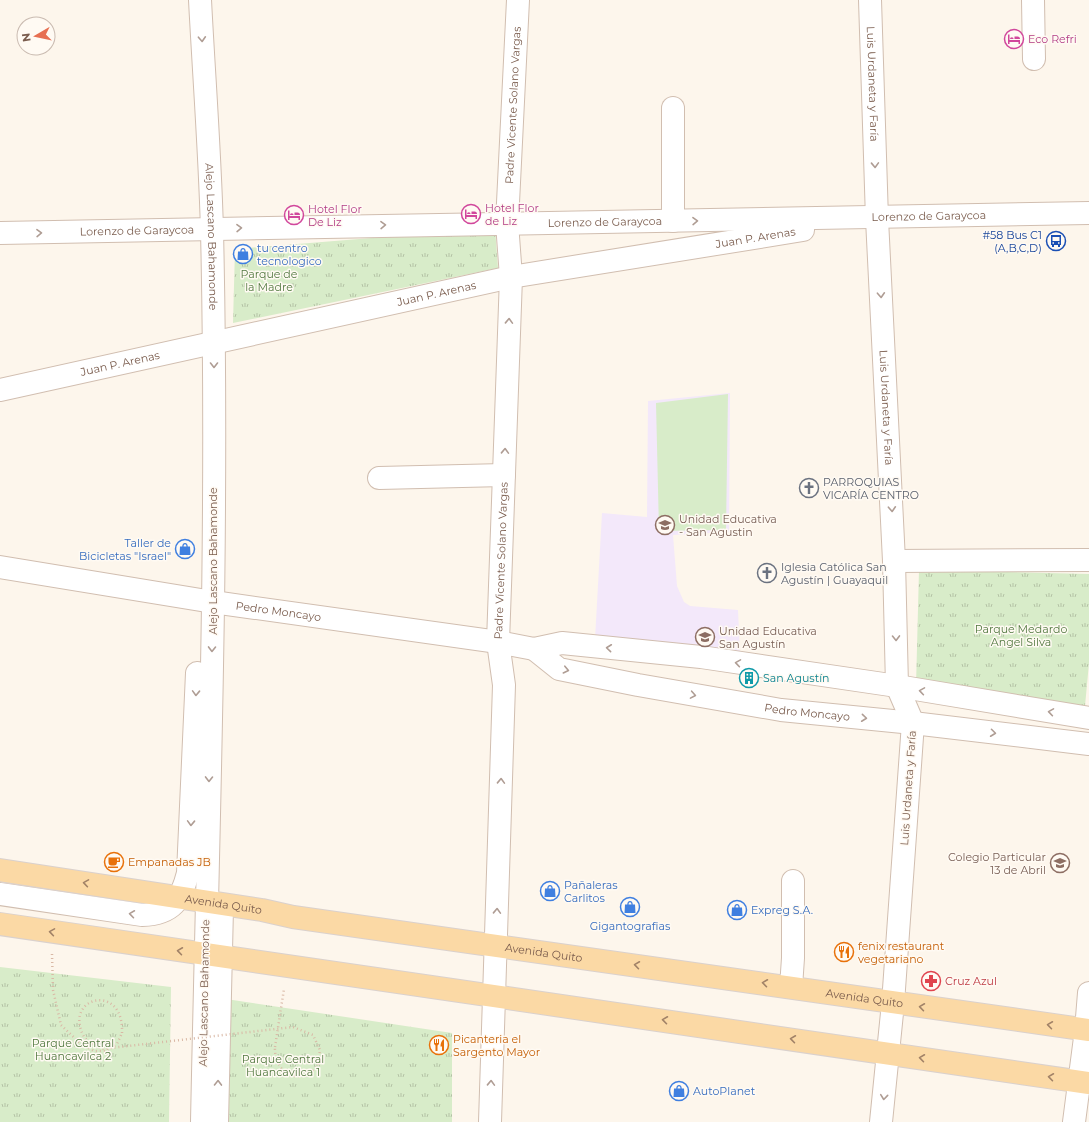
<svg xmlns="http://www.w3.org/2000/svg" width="1089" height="1122" viewBox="0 0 1089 1122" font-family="Montserrat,sans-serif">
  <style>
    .education { fill: #f3e8fa }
    .grass { fill: #d8ecc9 }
    .park { fill: url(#park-tufts) }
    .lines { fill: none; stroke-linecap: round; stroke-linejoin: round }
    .minor-casing { stroke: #d1beb0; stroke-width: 24 }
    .major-casing { stroke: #dad1cd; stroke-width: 24 }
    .path { stroke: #d9b8a5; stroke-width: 2.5; stroke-dasharray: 1 3; stroke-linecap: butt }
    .minor { stroke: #fff; stroke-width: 22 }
    .major { stroke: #fbd9a5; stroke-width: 22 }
    .path-bridge { stroke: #d9b8a5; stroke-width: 2.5; stroke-dasharray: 1 3; stroke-linecap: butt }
    .oneway { stroke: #af9d94 }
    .oneway2 { stroke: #a18267 }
    .labels { text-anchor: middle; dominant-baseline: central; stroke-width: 3; stroke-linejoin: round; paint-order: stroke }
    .hotel-label { font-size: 11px; fill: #b23c85; stroke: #fffaf3; text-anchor: start }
    .street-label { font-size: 11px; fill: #7a5c4d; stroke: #fffaf3 }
    .transit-label { font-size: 11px; fill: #164399; stroke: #fffaf3; text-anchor: end }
    .shop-label { font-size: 11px; fill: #366cbe; stroke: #fffaf3; text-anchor: start }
    .park-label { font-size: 11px; fill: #537a41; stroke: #fffaf3 }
    .worship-label { font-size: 11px; fill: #5b616d; stroke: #fffaf3; text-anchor: start }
    .education-label { font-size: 11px; fill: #785e54; stroke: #fffaf3; text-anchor: start }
    .culture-label { font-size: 11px; fill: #0d838f; stroke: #fffaf3; text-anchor: start }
    .food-label { font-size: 11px; fill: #c56008; stroke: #fffaf3; text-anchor: start }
    .health-label { font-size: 11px; fill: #be3a42; stroke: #fffaf3; text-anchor: start }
  </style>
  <defs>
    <pattern id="park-tufts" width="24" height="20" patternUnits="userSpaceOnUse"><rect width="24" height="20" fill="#d8ecc9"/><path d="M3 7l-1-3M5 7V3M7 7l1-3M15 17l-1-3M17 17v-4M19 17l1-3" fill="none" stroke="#b4c2a5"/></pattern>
  </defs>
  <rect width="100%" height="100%" fill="#fdf6ec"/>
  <path class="education" d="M 730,393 L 729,532 L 673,535 L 677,586 L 684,602 L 690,606 L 738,610 L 740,655 L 595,639 L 602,513 L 647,517 L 648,401 Z"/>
  <path class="grass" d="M 728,394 L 726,530 L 659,531 L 656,403 Z"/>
  <path class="park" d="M 495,228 L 498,268 L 233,323 L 235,249 Z
    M 919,570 L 1089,574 L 1089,663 L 1085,706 L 916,686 Z
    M 0,967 L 171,987 L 169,1122 L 0,1122 Z
    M 226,999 L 452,1033 L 452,1122 L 223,1122 Z"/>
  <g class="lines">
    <g class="minor-casing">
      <g id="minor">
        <path id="s1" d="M 200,0 C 204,77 210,154 212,231 C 219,528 208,825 202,1122"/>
        <path id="s2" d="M 870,0 L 877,219 L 894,561 L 897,686 L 913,723 L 893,1003 L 881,1122"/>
        <path d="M 1033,0 L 1034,59"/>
        <path d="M 673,221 L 673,108"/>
        <path id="s3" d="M 0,233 L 1089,213"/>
        <path id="s4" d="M 0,390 L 511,277 L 803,230"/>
        <path d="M 379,478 L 504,475"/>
        <path d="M 894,561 L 1089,560"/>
        <path id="s5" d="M 0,567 L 213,602 L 498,642 L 534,649 L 562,643 L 701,657 L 897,686 L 1089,718"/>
        <path id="s6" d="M 534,649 L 559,669 L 638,685 L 781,710 L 913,723 L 1089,744"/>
        <path d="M 0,894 L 142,915 C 173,914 181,900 188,873 L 197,673"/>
        <path d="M 791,987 L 793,958 L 793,881"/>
        <path d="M 217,1122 L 222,908"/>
        <path id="s7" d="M 490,1122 L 504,685 L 498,642 L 511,277 L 507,223 L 518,0"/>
        <path d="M 1074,1122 L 1086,1030 L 1089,993"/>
      </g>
    </g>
    <g class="major-casing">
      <g id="major">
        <path id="s8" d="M 0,870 L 262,910 L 293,917 L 1089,1030"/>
        <path d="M 0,924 L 1089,1083"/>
      </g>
    </g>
    <path class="path" d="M 52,954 L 53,990 L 61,1025 L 79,1042 L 94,1051 L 106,1051 L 117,1044 L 122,1033
      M 275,1047 L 284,989"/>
    <use href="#minor" class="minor"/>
    <use href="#major" class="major"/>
    <path class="path-bridge" d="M 122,1033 C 124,986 73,995 80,1026 C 81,1032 84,1038 89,1042 C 93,1045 98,1047 102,1049 L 293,1027 L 313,1035 L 320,1050 L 318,1066 C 315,1068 312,1072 308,1074 C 288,1083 274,1065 275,1047"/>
  </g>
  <defs><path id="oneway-chevron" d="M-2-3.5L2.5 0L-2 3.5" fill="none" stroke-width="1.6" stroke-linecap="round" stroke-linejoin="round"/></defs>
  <g class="oneway">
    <use href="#oneway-chevron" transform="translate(202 39) rotate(87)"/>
    <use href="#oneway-chevron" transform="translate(875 165) rotate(88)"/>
    <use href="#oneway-chevron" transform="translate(695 221) rotate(-1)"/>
    <use href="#oneway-chevron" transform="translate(383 225) rotate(-1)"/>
    <use href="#oneway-chevron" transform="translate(239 228) rotate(-1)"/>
    <use href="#oneway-chevron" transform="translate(39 233) rotate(-1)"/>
    <use href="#oneway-chevron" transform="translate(881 295) rotate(87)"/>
    <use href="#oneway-chevron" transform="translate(509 321) rotate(-88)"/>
    <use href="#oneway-chevron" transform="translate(214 365) rotate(90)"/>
    <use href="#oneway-chevron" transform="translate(505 451) rotate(-88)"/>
    <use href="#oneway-chevron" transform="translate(892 509) rotate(87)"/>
    <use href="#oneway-chevron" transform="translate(896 638) rotate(89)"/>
    <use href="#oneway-chevron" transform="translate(609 648) rotate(-174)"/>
    <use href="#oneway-chevron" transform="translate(212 649) rotate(91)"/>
    <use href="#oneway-chevron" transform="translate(738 663) rotate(-171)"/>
    <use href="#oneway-chevron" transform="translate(566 670) rotate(13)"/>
    <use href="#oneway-chevron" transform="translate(922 691) rotate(-171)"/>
    <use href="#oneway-chevron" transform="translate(196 693) rotate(92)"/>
    <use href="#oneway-chevron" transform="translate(693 695) rotate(10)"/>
    <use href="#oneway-chevron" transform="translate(1051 712) rotate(-171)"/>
    <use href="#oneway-chevron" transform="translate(864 718) rotate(6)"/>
    <use href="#oneway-chevron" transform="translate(993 733) rotate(7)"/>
    <use href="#oneway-chevron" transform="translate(209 779) rotate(91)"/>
    <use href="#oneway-chevron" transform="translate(501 781) rotate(-88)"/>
    <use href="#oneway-chevron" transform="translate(191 823) rotate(92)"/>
    <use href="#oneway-chevron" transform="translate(497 911) rotate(-88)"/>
    <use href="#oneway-chevron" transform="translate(132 914) rotate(-172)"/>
    <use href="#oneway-chevron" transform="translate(218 1083) rotate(-89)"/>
    <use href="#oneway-chevron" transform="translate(491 1083) rotate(-88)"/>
    <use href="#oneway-chevron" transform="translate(884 1097) rotate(96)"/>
  </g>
  <g class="oneway2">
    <use href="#oneway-chevron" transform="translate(86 883) rotate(-171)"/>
    <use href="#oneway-chevron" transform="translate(52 932) rotate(-171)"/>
    <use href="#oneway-chevron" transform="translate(180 951) rotate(-172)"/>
    <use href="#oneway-chevron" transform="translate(637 965) rotate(-172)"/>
    <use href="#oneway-chevron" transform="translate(765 983) rotate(-172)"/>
    <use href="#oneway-chevron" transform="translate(922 1007) rotate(-172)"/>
    <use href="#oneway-chevron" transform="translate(665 1020) rotate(-172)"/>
    <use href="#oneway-chevron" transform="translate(1050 1025) rotate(-172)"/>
    <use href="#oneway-chevron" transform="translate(793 1039) rotate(-172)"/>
    <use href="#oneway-chevron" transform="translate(922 1058) rotate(-172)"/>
    <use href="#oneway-chevron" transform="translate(1051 1077) rotate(-172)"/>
  </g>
  <defs>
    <g id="hotel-ring" transform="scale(1)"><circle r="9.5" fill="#fffaf3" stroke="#d1479c" stroke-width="1.5"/><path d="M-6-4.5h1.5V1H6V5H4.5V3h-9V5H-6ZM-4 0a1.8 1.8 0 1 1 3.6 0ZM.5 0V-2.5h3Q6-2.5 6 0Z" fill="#d1479c"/></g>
    <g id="bus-ring" transform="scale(1)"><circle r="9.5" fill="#fffaf3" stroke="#1a4fb4" stroke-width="1.5"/><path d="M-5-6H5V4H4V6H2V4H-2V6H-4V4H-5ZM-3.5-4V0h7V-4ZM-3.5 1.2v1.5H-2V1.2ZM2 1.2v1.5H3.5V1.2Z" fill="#1a4fb4"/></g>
    <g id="shop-ring" transform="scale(1)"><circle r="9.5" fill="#fffaf3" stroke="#3f7fe0" stroke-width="1.5"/><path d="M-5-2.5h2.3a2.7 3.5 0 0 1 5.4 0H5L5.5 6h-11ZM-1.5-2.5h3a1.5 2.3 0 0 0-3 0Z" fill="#3f7fe0"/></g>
    <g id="church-ring" transform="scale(1)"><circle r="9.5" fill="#fffaf3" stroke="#6b7280" stroke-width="1.5"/><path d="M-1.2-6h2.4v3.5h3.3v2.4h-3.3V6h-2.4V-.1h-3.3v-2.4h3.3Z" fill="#6b7280"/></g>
    <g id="school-ring" transform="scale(1)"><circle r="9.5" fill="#fffaf3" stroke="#8d6e63" stroke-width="1.5"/><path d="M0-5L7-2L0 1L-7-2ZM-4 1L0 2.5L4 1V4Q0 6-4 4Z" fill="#8d6e63"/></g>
    <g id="building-ring" transform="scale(1)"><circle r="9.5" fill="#fffaf3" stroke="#0f9aa8" stroke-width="1.5"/><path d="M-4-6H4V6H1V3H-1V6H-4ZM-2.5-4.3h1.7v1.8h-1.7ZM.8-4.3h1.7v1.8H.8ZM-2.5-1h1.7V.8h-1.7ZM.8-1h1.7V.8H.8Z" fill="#0f9aa8"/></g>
    <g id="cafe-ring" transform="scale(1)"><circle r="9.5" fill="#fffaf3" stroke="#e8710a" stroke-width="1.5"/><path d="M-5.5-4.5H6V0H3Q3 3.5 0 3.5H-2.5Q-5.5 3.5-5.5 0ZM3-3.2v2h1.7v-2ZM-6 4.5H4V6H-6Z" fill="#e8710a"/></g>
    <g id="restaurant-ring" transform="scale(1)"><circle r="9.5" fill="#fffaf3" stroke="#e8710a" stroke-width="1.5"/><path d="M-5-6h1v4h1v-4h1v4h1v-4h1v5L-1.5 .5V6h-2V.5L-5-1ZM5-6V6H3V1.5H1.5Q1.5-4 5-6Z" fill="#e8710a"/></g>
    <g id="pharmacy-ring" transform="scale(1)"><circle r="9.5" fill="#fffaf3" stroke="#e0444e" stroke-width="1.5"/><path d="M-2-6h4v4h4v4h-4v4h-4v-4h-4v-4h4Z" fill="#e0444e"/></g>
  </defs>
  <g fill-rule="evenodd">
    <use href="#hotel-ring" x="1014" y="39"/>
    <use href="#hotel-ring" x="471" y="214"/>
    <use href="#hotel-ring" x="294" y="215"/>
    <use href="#bus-ring" x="1056" y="241"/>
    <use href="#shop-ring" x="243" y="254"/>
    <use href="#church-ring" x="809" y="488"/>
    <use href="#school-ring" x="665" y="525"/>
    <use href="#shop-ring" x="185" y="549"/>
    <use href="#church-ring" x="767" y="573"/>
    <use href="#school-ring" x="705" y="637"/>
    <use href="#building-ring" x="749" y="678"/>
    <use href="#cafe-ring" x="114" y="862"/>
    <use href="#school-ring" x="1060" y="863"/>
    <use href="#shop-ring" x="550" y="891"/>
    <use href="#shop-ring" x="630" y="907"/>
    <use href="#shop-ring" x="737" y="910"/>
    <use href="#restaurant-ring" x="844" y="952"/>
    <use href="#pharmacy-ring" x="931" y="981"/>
    <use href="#restaurant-ring" x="439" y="1045"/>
    <use href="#shop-ring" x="679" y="1091"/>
  </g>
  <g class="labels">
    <g class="hotel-label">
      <text x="1028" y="39">Eco Refri</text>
      <text x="485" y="208">Hotel Flor<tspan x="485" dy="13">de Liz</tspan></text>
      <text x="308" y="209">Hotel Flor<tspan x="308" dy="13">De Liz</tspan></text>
    </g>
    <g class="street-label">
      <text stroke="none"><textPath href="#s2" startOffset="84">Luis Urdaneta y Faría</textPath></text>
      <text stroke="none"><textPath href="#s7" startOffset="1018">Padre Vicente Solano Vargas</textPath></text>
      <text stroke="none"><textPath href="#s3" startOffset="929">Lorenzo de Garaycoa</textPath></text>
      <text stroke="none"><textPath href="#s3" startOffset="605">Lorenzo de Garaycoa</textPath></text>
      <text stroke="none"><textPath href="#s3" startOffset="137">Lorenzo de Garaycoa</textPath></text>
      <text stroke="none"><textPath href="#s1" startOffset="237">Alejo Lascano Bahamonde</textPath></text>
      <text stroke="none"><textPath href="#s4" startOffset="771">Juan P. Arenas</textPath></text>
      <text stroke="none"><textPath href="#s4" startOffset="447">Juan P. Arenas</textPath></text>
      <text stroke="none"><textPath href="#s4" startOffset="123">Juan P. Arenas</textPath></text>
      <text stroke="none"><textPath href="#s2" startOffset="408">Luis Urdaneta y Faría</textPath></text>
      <text transform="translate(213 561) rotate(-90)">Alejo Lascano Bahamonde</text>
      <text stroke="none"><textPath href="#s7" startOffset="562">Padre Vicente Solano Vargas</textPath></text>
      <text stroke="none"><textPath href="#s5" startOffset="282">Pedro Moncayo</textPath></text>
      <text stroke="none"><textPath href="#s6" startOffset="284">Pedro Moncayo</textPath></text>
      <text transform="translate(908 788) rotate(-86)">Luis Urdaneta y Faría</text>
      <text stroke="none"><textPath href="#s8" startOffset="226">Avenida Quito</textPath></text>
      <text stroke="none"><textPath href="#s8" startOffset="550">Avenida Quito</textPath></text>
      <text transform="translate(204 993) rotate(-89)">Alejo Lascano Bahamonde</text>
      <text stroke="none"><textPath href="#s8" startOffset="874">Avenida Quito</textPath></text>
    </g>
    <g class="transit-label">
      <text x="1042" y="235">#58 Bus C1<tspan x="1042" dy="13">(A,B,C,D)</tspan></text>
    </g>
    <g class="shop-label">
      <text x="257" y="248">tu centro<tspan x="257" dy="13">tecnologico</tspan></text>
      <text x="171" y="543" text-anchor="end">Taller de<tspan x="171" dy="13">Bicicletas "Israel"</tspan></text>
      <text x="564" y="885">Pañaleras<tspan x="564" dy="13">Carlitos</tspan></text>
      <text x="751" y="910">Expreg S.A.</text>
      <text x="630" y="926" text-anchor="middle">Gigantografias</text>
      <text x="693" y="1091">AutoPlanet</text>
    </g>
    <g class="park-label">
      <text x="269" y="274">Parque de<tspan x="269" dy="13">la Madre</tspan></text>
      <text x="1021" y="629">Parque Medardo<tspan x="1021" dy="13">Angel Silva</tspan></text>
      <text x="73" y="1043">Parque Central<tspan x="73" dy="13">Huancavilca 2</tspan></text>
      <text x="283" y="1059">Parque Central<tspan x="283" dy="13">Huancavilca 1</tspan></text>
    </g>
    <g class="worship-label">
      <text x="823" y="482">PARROQUIAS<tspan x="823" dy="13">VICARÍA CENTRO</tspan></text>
      <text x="781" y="567">Iglesia Católica San<tspan x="781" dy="13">Agustín | Guayaquil</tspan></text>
    </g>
    <g class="education-label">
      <text x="679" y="519">Unidad Educativa<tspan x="679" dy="13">- San Agustin</tspan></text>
      <text x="719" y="631">Unidad Educativa<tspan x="719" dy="13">San Agustín</tspan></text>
      <text x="1046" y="857" text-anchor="end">Colegio Particular<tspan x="1046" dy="13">13 de Abril</tspan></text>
    </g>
    <g class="culture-label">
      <text x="763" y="678">San Agustín</text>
    </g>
    <g class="food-label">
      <text x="128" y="862">Empanadas JB</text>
      <text x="858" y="946">fenix restaurant<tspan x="858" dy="13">vegetariano</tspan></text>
      <text x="453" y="1039">Picanteria el<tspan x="453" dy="13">Sargento Mayor</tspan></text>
    </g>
    <g class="health-label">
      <text x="945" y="981">Cruz Azul</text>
    </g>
  </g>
  <g transform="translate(36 36) rotate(261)"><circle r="19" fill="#fffaf3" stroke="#cabbb1"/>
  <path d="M0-3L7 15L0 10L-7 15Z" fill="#e76f51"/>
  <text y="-6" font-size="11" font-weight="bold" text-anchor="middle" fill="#7a5c4d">N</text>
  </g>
</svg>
